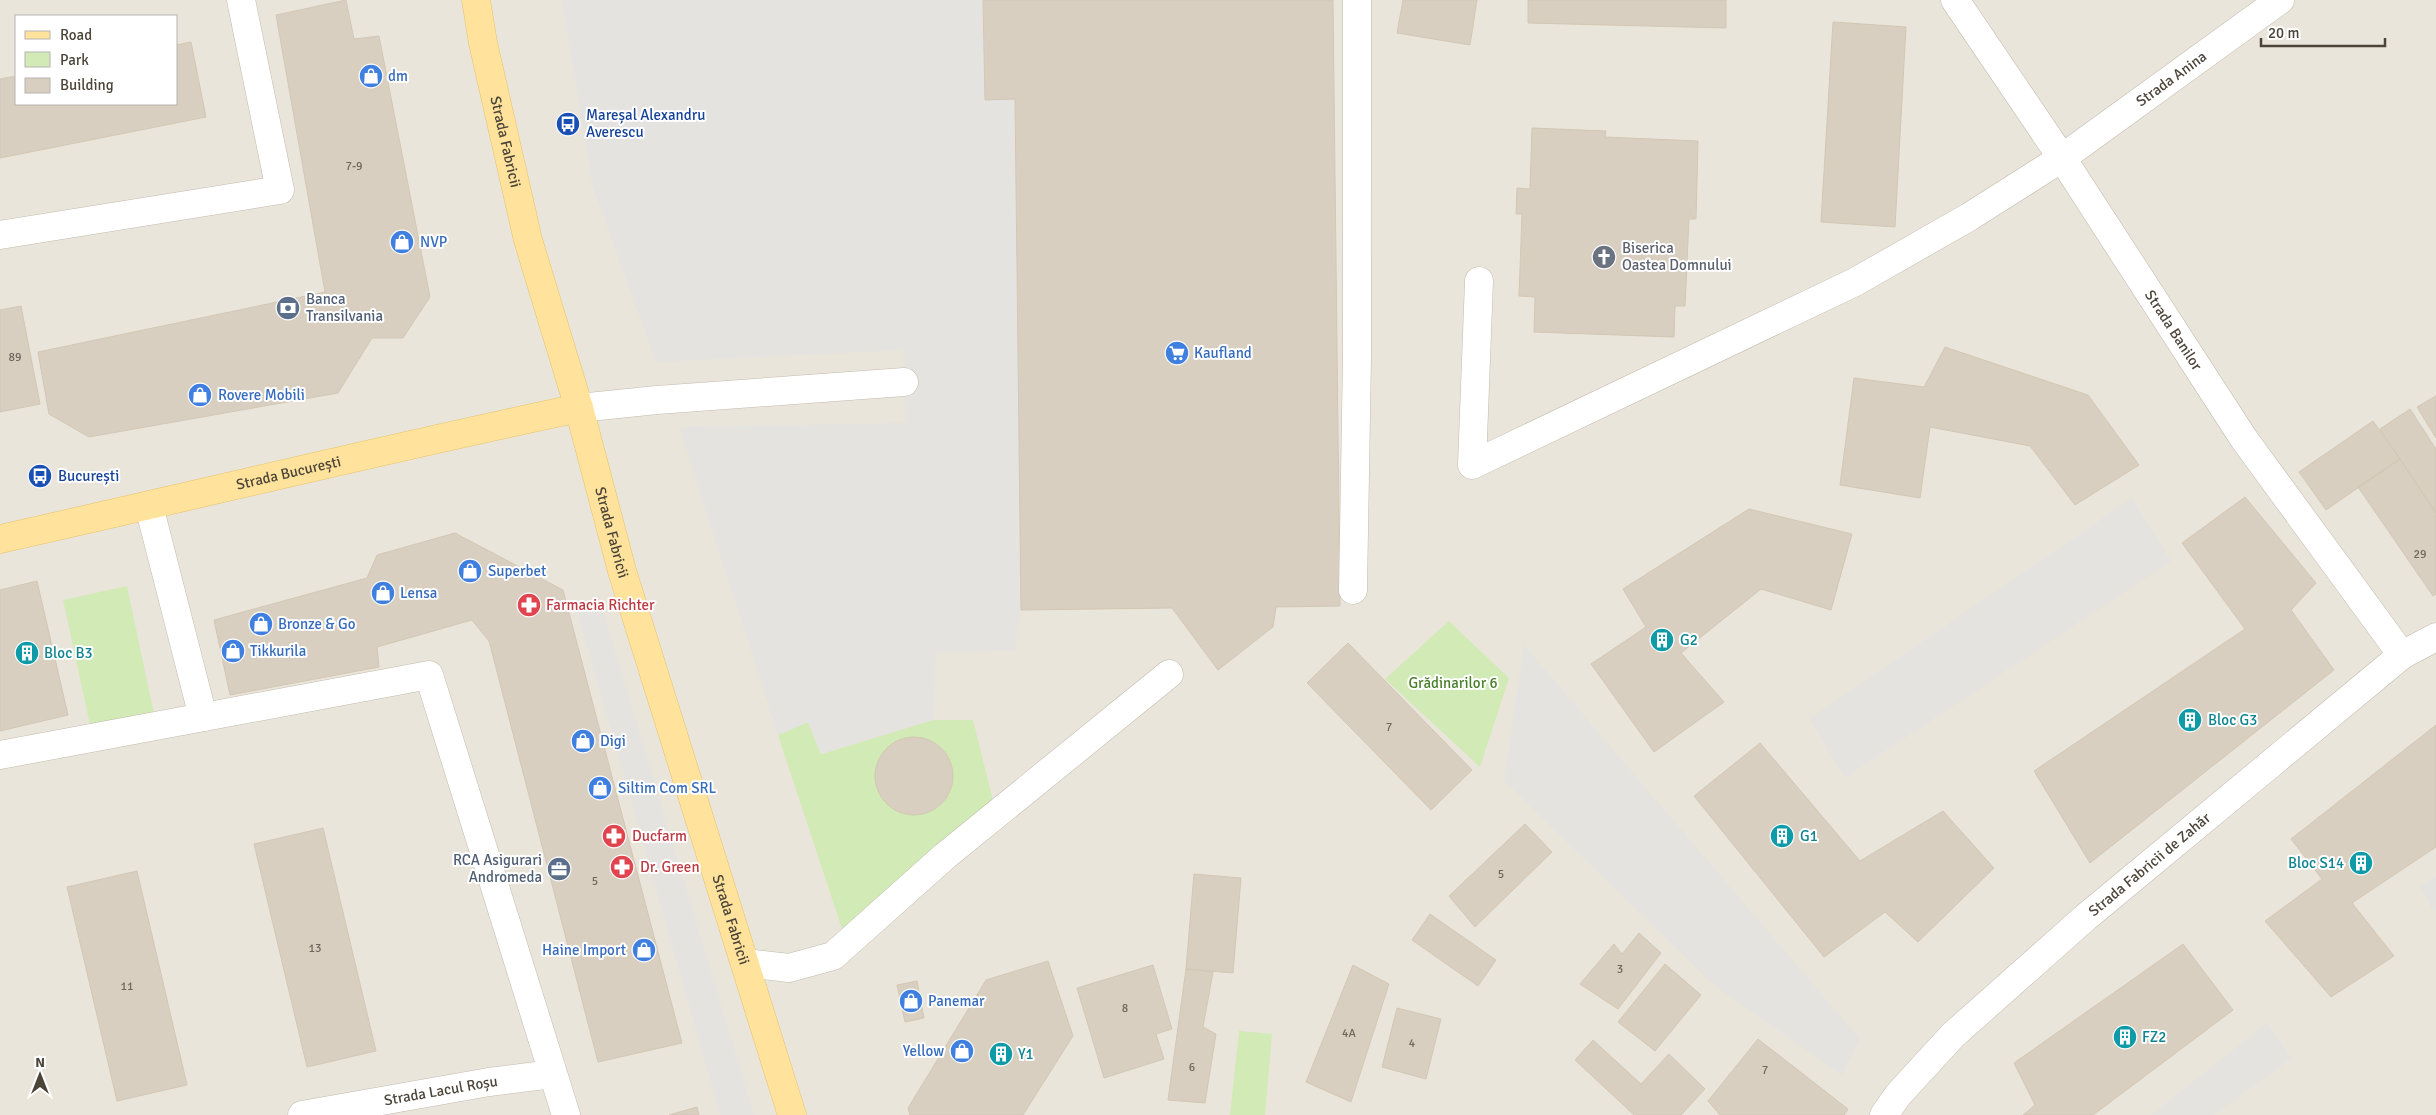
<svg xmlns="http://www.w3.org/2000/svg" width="2436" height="1115" viewBox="0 0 2436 1115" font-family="Signika,sans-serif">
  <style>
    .residential { fill: #eae5da; fill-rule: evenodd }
    .green { fill: #d2eab5 }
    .parking { fill: #e5e3e0 }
    .building { fill: #d8cfc1; stroke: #d3c7b4 }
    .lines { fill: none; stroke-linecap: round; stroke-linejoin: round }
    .minor-casing { stroke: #c2bbae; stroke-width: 29 }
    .major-casing { stroke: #e6c16a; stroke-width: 29 }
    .minor { stroke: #fff; stroke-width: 28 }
    .major { stroke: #ffe39c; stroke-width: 28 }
    .labels { text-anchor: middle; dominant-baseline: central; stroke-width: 4; stroke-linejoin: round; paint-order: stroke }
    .number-label { font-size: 12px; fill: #6e675b }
    .shop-label { font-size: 15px; fill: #366cbe; stroke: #fff; text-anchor: start }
    .street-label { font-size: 15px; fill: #4b4439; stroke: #fff }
    .transit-label { font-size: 15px; fill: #164399; stroke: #fff; text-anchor: start }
    .worship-label { font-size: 15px; fill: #5b616d; stroke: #fff; text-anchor: start }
    .service-label { font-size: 15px; fill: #4e5e75; stroke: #fff; text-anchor: start }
    .health-label { font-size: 15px; fill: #be3a42; stroke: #fff; text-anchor: start }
    .culture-label { font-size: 15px; fill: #0d838f; stroke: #fff; text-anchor: start }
    .park-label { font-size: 15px; fill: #4a7f2a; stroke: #fff }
  </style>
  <rect width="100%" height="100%" fill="#f6f3ec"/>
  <path class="residential" d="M 0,0 L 2436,0 L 2436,1115 L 0,1115 ZM 16,16 L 176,16 L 176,104 L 16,104 Z"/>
  <path class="green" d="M 127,586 L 154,714 L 90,725 L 63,600 Z
    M 1449,621 L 1509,678 L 1480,767 L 1385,679 Z
    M 933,720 L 973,720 L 993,801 L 843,932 L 778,735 L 808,722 L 821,754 Z
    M 1239,1031 L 1272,1034 L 1265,1115 L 1230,1115 Z"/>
  <path class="parking" d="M 562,0 L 983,0 L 985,99 L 1015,99 L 1021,610 L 1015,651 L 936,652 L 933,720 L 821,754 L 808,722 L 778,735 L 679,427 L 905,423 L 903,350 L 656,362 L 592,185 Z
    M 2132,498 L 2171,561 L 1845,778 L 1809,719 Z
    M 599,597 L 754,1115 L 720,1115 L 575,604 Z
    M 1524,645 L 1860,1039 L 1842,1075 L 1715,986 L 1504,781 Z
    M 2436,876 L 2436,910 L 2433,911 L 2420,887 Z
    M 2267,1023 L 2292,1058 L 2214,1115 L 2151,1115 Z"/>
  <path class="building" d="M 346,0 L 354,39 L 379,36 L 430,297 L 403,338 L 372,338 L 338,393 L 89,437 L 49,414 L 38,352 L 325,292 L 276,15 Z
    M 983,0 L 1333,0 L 1340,606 L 1276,607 L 1273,627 L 1218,670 L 1172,608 L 1021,610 L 1015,99 L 985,100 Z
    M 1403,0 L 1477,0 L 1470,45 L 1397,33 Z
    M 1528,0 L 1726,0 L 1726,28 L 1528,23 Z
    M 1833,22 L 1906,27 L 1895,227 L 1821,222 Z
    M 191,42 L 206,117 L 0,158 L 0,79 L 16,76 L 16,104 L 176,104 L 176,45 Z
    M 1532,128 L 1606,131 L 1605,137 L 1698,141 L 1696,219 L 1689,219 L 1685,306 L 1675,306 L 1674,337 L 1534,332 L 1535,297 L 1519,296 L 1522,214 L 1516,214 L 1517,188 L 1530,189 Z
    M 21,306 L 40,404 L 0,412 L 0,310 Z
    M 1945,347 L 2088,395 L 2139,465 L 2075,505 L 2030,446 L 1930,427 L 1920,498 L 1840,485 L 1854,378 L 1924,387 Z
    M 2436,396 L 2436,438 L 2417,407 Z
    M 2410,409 L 2436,449 L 2436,513 L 2380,429 Z
    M 2373,421 L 2400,459 L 2326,510 L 2299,472 Z
    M 2400,459 L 2436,513 L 2436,594 L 2433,596 L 2358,487 Z
    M 2245,497 L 2316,583 L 2291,610 L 2334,670 L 2090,863 L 2034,771 L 2245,629 L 2182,543 Z
    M 1749,509 L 1852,534 L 1831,610 L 1761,589 L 1681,653 L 1724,702 L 1654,752 L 1591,664 L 1646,627 L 1623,589 Z
    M 455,533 L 563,590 L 682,1043 L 598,1062 L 489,641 L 472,620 L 377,647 L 379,667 L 230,695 L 214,620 L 367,578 L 377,555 Z
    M 37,581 L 68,715 L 0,731 L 0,590 Z
    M 1348,643 L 1472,770 L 1431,810 L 1307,683 Z
    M 2436,725 L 2436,847 L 2352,903 L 2394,956 L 2331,997 L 2265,921 L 2322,879 L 2291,839 Z
    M875 776a39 39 0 1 1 78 0a39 39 0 1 1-78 0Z
    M 1760,743 L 1860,861 L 1943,811 L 1994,868 L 1918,942 L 1885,912 L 1824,957 L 1694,796 Z
    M 1525,824 L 1552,852 L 1475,927 L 1449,896 Z
    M 323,828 L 376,1051 L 307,1067 L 254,844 Z
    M 137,871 L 187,1085 L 117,1101 L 67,887 Z
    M 1194,874 L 1241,878 L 1233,973 L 1186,969 Z
    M 1430,914 L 1496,960 L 1478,986 L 1412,940 Z
    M 1639,933 L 1661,953 L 1618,1009 L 1580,984 L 1614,944 L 1622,954 Z
    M 2183,944 L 2233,1010 L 2093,1115 L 2023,1115 L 2035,1105 L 2014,1063 Z
    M 1048,961 L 1073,1036 L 1023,1115 L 910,1115 L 908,1108 L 986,980 Z
    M 1665,964 L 1701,995 L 1655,1051 L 1618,1022 Z
    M 1153,965 L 1172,1029 L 1156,1034 L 1164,1059 L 1104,1078 L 1077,988 Z
    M 1353,965 L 1389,984 L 1351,1102 L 1306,1082 Z
    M 1186,969 L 1213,972 L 1203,1027 L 1216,1034 L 1205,1103 L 1168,1100 Z
    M 917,981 L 924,1018 L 905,1022 L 897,985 Z
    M 1397,1008 L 1441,1019 L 1426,1079 L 1382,1067 Z
    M 1758,1039 L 1848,1109 L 1844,1115 L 1720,1115 L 1708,1101 Z
    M 1593,1040 L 1641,1084 L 1669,1054 L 1705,1089 L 1681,1115 L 1634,1115 L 1575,1060 Z
    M 697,1107 L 699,1115 L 669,1115 Z"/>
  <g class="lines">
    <g class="minor-casing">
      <g id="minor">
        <path id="s1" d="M 1955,0 L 2062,158 L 2244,439 L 2402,655"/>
        <path d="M 0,235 L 280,190 L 241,0"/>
        <path id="s2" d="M 1479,281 L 1472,465 L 1855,282 L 1969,217 L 2062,158 L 2280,0"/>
        <path d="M 579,408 L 657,400 L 904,382"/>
        <path d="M 149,506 L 203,717"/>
        <path d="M 1353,590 L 1357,357 L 1357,0"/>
        <path d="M 0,755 L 429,675 L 566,1115"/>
        <path d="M 745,963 L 789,968 L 833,956 L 945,856 L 1169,674"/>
        <path id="s3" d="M 302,1115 L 489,1082 L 552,1074"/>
        <path id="s4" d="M 1884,1115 L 1898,1095 L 1953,1035 L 2086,917 L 2402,655 L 2436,637"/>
      </g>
    </g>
    <g class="major-casing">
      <g id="major">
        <path id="s5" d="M 476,0 L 483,43 L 528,240 L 579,408 L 622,571 L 792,1115"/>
        <path id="s6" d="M 0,539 C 193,496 385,449 579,408"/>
      </g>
    </g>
    <use href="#minor" class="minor"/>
    <use href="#major" class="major"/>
  </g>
  <defs>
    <g id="shop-disc" transform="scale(1.25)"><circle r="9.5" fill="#3f7fe0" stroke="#fff"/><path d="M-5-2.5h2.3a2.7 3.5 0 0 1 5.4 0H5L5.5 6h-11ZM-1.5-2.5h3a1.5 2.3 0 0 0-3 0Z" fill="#fff"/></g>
    <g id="bus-disc" transform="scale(1.25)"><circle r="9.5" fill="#1a4fb4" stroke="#fff"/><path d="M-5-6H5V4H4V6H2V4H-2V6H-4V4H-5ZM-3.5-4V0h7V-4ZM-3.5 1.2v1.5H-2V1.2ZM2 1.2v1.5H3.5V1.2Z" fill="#fff"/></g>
    <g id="church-disc" transform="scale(1.25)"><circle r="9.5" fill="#6b7280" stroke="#fff"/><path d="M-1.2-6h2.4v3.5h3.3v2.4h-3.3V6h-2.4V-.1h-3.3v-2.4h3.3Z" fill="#fff"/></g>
    <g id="bank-disc" transform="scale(1.25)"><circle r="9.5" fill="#5c6f8a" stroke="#fff"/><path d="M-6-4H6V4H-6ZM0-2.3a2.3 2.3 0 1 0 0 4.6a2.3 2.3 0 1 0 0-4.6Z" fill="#fff"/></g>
    <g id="supermarket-disc" transform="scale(1.25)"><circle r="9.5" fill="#3f7fe0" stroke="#fff"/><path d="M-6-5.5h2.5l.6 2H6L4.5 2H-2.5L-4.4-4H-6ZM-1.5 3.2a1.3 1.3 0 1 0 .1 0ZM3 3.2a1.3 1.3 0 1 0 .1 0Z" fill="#fff"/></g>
    <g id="pharmacy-disc" transform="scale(1.25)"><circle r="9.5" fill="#e0444e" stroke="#fff"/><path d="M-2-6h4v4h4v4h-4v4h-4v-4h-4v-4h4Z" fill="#fff"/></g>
    <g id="building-disc" transform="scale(1.25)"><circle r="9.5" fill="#0f9aa8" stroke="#fff"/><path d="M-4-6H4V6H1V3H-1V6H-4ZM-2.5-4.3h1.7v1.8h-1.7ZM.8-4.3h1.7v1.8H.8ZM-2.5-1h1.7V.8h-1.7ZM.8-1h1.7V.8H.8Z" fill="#fff"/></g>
    <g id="office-disc" transform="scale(1.25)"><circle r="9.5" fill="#5c6f8a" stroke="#fff"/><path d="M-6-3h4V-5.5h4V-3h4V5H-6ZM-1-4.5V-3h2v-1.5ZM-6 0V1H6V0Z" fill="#fff"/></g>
  </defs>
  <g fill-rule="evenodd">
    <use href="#shop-disc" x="371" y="76"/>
    <use href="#bus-disc" x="568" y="124"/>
    <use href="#shop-disc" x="402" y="242"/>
    <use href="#church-disc" x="1604" y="257"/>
    <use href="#bank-disc" x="288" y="308"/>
    <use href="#supermarket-disc" x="1177" y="353"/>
    <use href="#shop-disc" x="200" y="395"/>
    <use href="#bus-disc" x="40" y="476"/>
    <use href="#shop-disc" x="470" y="571"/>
    <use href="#shop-disc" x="383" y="593"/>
    <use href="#pharmacy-disc" x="529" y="605"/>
    <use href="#shop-disc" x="261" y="624"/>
    <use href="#building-disc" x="1662" y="640"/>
    <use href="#shop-disc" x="233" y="651"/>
    <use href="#building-disc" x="27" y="653"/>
    <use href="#building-disc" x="2190" y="720"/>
    <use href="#shop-disc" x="583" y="741"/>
    <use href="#shop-disc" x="600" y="788"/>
    <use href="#pharmacy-disc" x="614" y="836"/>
    <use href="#building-disc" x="1782" y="836"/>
    <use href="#building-disc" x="2361" y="863"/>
    <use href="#pharmacy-disc" x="622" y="867"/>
    <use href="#office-disc" x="559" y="869"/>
    <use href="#shop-disc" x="644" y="950"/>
    <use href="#shop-disc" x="911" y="1001"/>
    <use href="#building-disc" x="2125" y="1037"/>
    <use href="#shop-disc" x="962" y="1051"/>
    <use href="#building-disc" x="1001" y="1054"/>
  </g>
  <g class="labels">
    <g class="number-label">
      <text x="354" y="166">7-9</text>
      <text x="15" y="357">89</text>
      <text x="2420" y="554">29</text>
      <text x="1389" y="727">7</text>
      <text x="1501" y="874">5</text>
      <text x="595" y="881">5</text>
      <text x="315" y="948">13</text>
      <text x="1620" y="969">3</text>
      <text x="127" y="986">11</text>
      <text x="1125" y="1008">8</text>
      <text x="1349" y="1033">4A</text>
      <text x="1412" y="1043">4</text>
      <text x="1192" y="1067">6</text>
      <text x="1765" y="1070">7</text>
    </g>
    <g class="shop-label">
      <text x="388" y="76">dm</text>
      <text x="420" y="242">NVP</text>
      <text x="1194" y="353">Kaufland</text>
      <text x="218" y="395">Rovere Mobili</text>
      <text x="488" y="571">Superbet</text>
      <text x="400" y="593">Lensa</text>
      <text x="278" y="624">Bronze &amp; Go</text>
      <text x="250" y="651">Tikkurila</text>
      <text x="600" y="741">Digi</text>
      <text x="618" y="788">Siltim Com SRL</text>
      <text x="626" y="950" text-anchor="end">Haine Import</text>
      <text x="928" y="1001">Panemar</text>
      <text x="944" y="1051" text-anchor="end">Yellow</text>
    </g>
    <g class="street-label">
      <text stroke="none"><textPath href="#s2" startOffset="985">Strada Anina</textPath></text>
      <text stroke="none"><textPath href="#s5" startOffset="145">Strada Fabricii</textPath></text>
      <text stroke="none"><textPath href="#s1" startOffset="396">Strada Banilor</textPath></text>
      <text stroke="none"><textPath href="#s6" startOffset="296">Strada București</textPath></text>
      <text stroke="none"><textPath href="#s5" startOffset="550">Strada Fabricii</textPath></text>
      <text stroke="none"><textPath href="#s4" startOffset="366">Strada Fabricii de Zahăr</textPath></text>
      <text stroke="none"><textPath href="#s5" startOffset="955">Strada Fabricii</textPath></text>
      <text stroke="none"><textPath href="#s3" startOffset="141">Strada Lacul Roșu</textPath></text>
    </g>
    <g class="transit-label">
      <text x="586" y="115">Mareșal Alexandru<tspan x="586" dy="17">Averescu</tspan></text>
      <text x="58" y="476">București</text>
    </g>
    <g class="worship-label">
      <text x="1622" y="248">Biserica<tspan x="1622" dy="17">Oastea Domnului</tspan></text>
    </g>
    <g class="service-label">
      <text x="306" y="299">Banca<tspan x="306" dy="17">Transilvania</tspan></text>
      <text x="542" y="860" text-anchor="end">RCA Asigurari<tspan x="542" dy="17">Andromeda</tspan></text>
    </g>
    <g class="health-label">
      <text x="546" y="605">Farmacia Richter</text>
      <text x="632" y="836">Ducfarm</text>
      <text x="640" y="867">Dr. Green</text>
    </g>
    <g class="culture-label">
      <text x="1680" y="640">G2</text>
      <text x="44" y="653">Bloc B3</text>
      <text x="2208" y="720">Bloc G3</text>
      <text x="1800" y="836">G1</text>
      <text x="2344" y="863" text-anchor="end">Bloc S14</text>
      <text x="2142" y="1037">FZ2</text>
      <text x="1018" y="1054">Y1</text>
    </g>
    <g class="park-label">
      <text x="1453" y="683">Grădinarilor 6</text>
    </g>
  </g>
  <rect x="15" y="15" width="162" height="90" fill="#ffffff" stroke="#b7b4b0"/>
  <rect x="25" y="31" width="25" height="8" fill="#ffe39c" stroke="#b7b4b0"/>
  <text x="60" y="40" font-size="15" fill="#4b4439">Road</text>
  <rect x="25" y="52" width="25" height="15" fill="#d2eab5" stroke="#b7b4b0"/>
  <text x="60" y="65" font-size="15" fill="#4b4439">Park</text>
  <rect x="25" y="78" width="25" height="15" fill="#d8cfc1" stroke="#b7b4b0"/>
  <text x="60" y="90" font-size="15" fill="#4b4439">Building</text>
  <g transform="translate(40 1075)" stroke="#ffffff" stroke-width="4" paint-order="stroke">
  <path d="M0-4L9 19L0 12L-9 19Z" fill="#4b4439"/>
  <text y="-8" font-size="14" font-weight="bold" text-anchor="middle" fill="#4b4439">N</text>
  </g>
  <path d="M2261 38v8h124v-8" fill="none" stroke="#4b4439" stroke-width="2.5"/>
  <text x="2268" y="38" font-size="15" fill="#4b4439" stroke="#ffffff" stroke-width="4" paint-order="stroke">20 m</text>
</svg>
